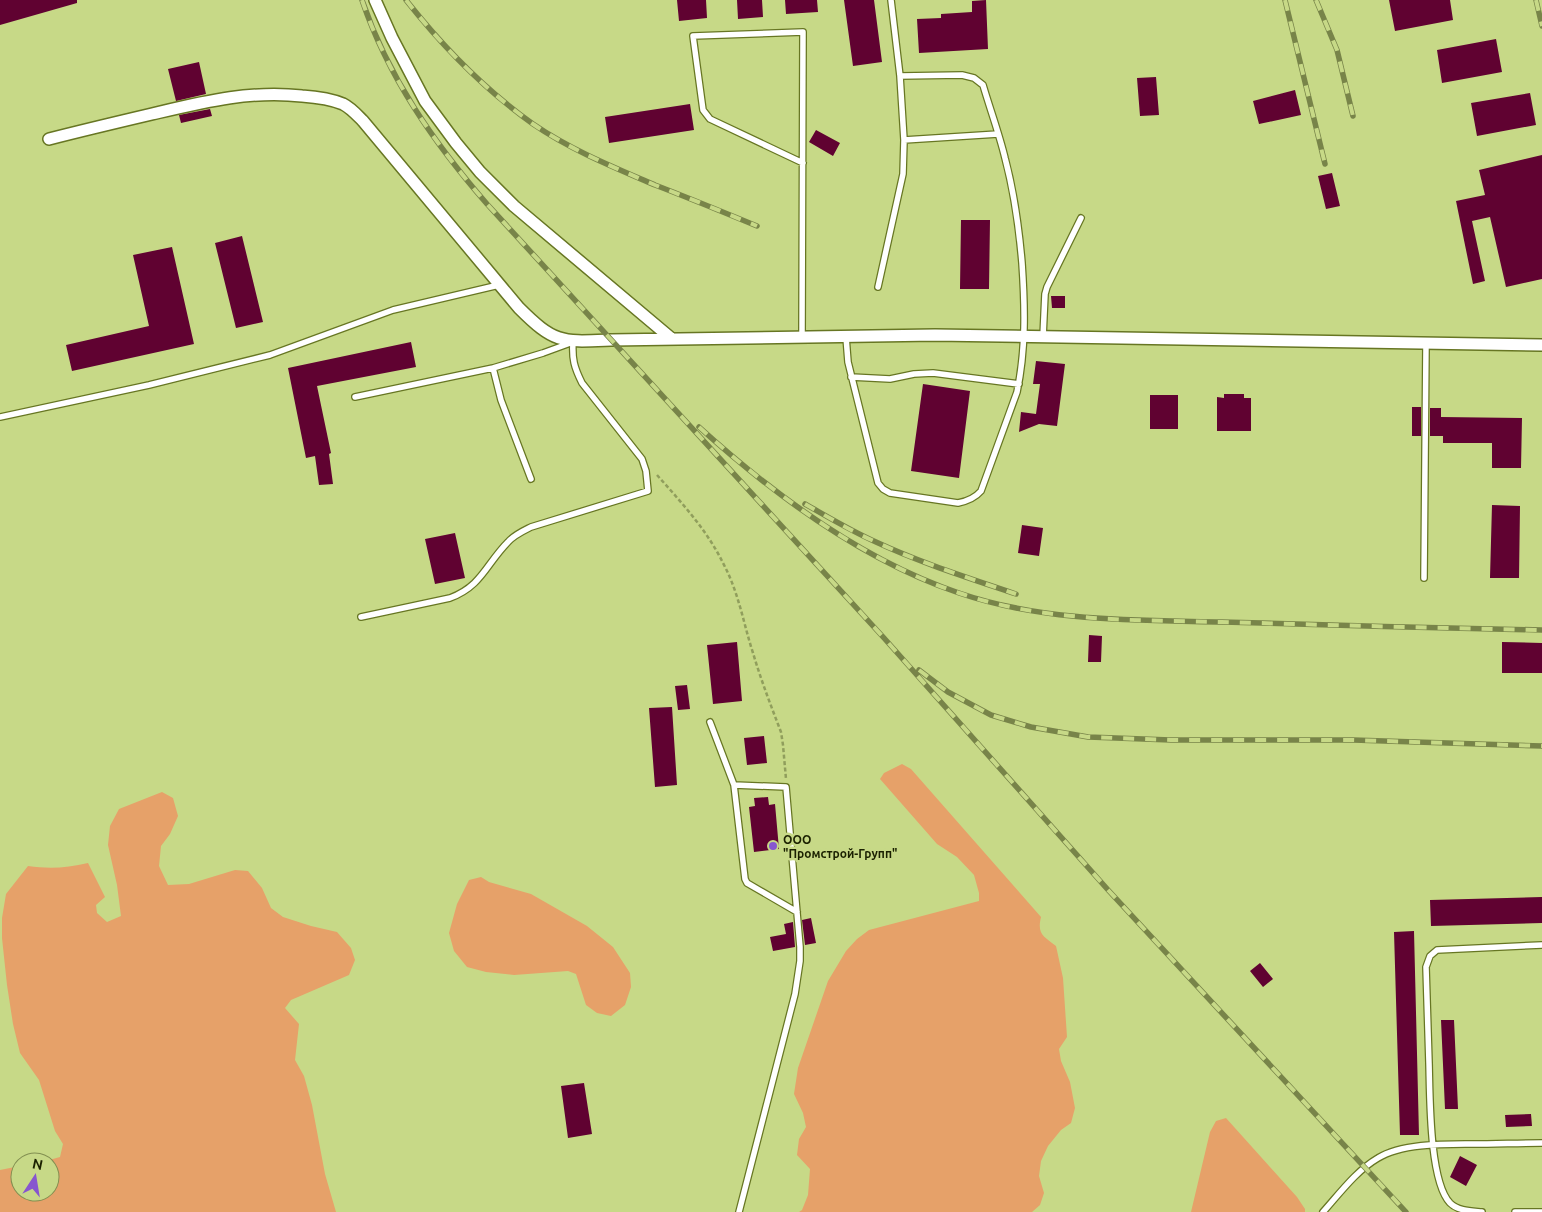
<svg xmlns="http://www.w3.org/2000/svg" width="1542" height="1212" viewBox="0 0 1542 1212" font-family="Ubuntu,sans-serif">
  <style>
    .green { fill: #e6a169 }
    .building { fill: #600231 }
    .lines { fill: none; stroke-linecap: round; stroke-linejoin: round }
    .lane-casing { stroke: #677623; stroke-width: 8 }
    .street-casing { stroke: #677623; stroke-width: 14 }
    .path { stroke: #909e5c; stroke-width: 2.5; stroke-dasharray: 4 2.5; stroke-linecap: butt }
    .lane { stroke: #fff; stroke-width: 5.5 }
    .street { stroke: #fff; stroke-width: 11 }
    .rail-casing { stroke: #788449; stroke-width: 5.5 }
    .rail { stroke: #c7d987; stroke-width: 4; stroke-dasharray: 11; stroke-linecap: butt }
    .poi-dot { fill: #8756cf; stroke: #c7d987; stroke-width: 2 }
    .labels { text-anchor: middle; dominant-baseline: central; stroke-width: 5; stroke-linejoin: round; paint-order: stroke }
    .poi-label { font-size: 12px; font-weight: bold; fill: #1b2100; stroke: #c7d987; text-anchor: start }
  </style>
  <rect width="100%" height="100%" fill="#c7d987"/>
  <path class="green" d="M 902,764 L 911,769 L 1041,917 C 1037,934 1043,936 1056,946 L 1063,978 L 1067,1037 L 1059,1049 L 1061,1061 L 1070,1082 L 1075,1108 L 1071,1123 L 1061,1130 L 1048,1146 L 1041,1161 L 1039,1176 L 1044,1193 L 1040,1205 L 1032,1212 L 799,1212 L 802,1210 L 808,1195 L 810,1169 L 797,1155 L 799,1139 L 806,1127 L 803,1113 L 794,1094 L 798,1068 L 828,981 L 846,951 L 857,939 L 869,930 L 979,901 L 979,893 L 974,875 L 957,857 L 937,844 L 880,779 L 884,773 Z
    M 162,792 L 173,798 L 178,816 L 170,834 L 161,846 L 159,866 L 168,885 L 189,884 L 235,870 L 248,871 L 262,888 L 271,908 L 283,917 L 311,926 L 337,932 L 351,948 L 355,960 L 349,975 L 291,1000 L 285,1008 L 299,1024 L 295,1060 L 304,1076 L 312,1105 L 325,1174 L 336,1212 L 0,1212 L 0,1170 L 20,1166 L 20,1192 L 50,1192 L 50,1162 L 42,1162 L 60,1157 L 63,1144 L 55,1131 L 39,1080 L 20,1053 L 13,1024 L 7,985 L 2,938 L 2,918 L 6,894 L 28,866 C 49,869 67,868 88,863 L 105,897 L 96,905 L 97,913 L 107,922 L 121,916 L 117,885 L 108,845 L 110,826 L 119,809 Z
    M 481,877 L 489,882 L 531,894 L 587,926 L 613,947 L 630,973 L 631,987 L 625,1005 L 611,1016 L 597,1013 L 586,1005 L 576,974 L 568,971 L 514,975 L 486,972 L 467,967 L 454,951 L 449,933 L 457,904 L 469,880 Z
    M 1226,1118 L 1297,1197 L 1305,1209 L 1305,1212 L 1191,1212 L 1210,1132 L 1216,1121 Z"/>
  <path class="building" d="M 0,0 L 77,0 L 77,3 L 0,25 Z
    M 677,0 L 706,0 L 707,18 L 679,21 Z
    M 737,0 L 762,0 L 763,17 L 738,19 Z
    M 785,0 L 817,0 L 818,12 L 786,14 Z
    M 844,0 L 874,0 L 882,62 L 853,66 Z
    M 986,0 L 988,49 L 919,53 L 917,19 L 941,18 L 941,14 L 972,12 L 972,1 Z
    M 1389,0 L 1450,0 L 1453,20 L 1395,31 Z
    M 1496,39 L 1502,72 L 1442,83 L 1437,50 Z
    M 199,62 L 206,94 L 176,101 L 168,69 Z
    M 1156,77 L 1159,115 L 1140,116 L 1137,78 Z
    M 1295,90 L 1301,115 L 1259,124 L 1253,101 Z
    M 1530,93 L 1536,125 L 1477,136 L 1471,103 Z
    M 690,104 L 694,130 L 609,143 L 605,117 Z
    M 210,109 L 212,116 L 181,123 L 179,115 Z
    M 816,130 L 840,143 L 833,156 L 809,142 Z
    M 1542,155 L 1542,279 L 1506,287 L 1490,217 L 1472,221 L 1485,281 L 1473,284 L 1456,201 L 1485,195 L 1479,170 Z
    M 1332,173 L 1340,206 L 1326,209 L 1318,176 Z
    M 961,220 L 990,220 L 989,289 L 960,289 Z
    M 242,236 L 263,322 L 236,328 L 215,243 Z
    M 172,247 L 194,344 L 72,371 L 66,345 L 149,326 L 133,255 Z
    M 1051,296 L 1065,296 L 1065,308 L 1052,308 Z
    M 411,342 L 416,367 L 317,386 L 331,453 L 329,454 L 333,484 L 319,485 L 315,456 L 306,458 L 288,368 Z
    M 1036,361 L 1065,364 L 1057,426 L 1039,424 L 1019,432 L 1021,412 L 1036,414 L 1040,384 L 1033,384 Z
    M 923,384 L 970,391 L 959,478 L 911,471 Z
    M 1224,394 L 1244,394 L 1244,398 L 1251,398 L 1251,431 L 1217,431 L 1217,397 L 1224,398 Z
    M 1150,395 L 1178,395 L 1178,429 L 1150,429 Z
    M 1412,407 L 1421,407 L 1421,436 L 1412,436 Z
    M 1430,408 L 1441,408 L 1441,417 L 1522,418 L 1521,468 L 1492,468 L 1492,443 L 1443,443 L 1443,436 L 1430,436 Z
    M 1492,505 L 1520,506 L 1519,578 L 1490,578 Z
    M 1022,525 L 1043,528 L 1039,556 L 1018,553 Z
    M 455,533 L 465,578 L 435,584 L 425,539 Z
    M 1089,635 L 1102,636 L 1101,662 L 1088,662 Z
    M 737,642 L 742,701 L 713,704 L 707,645 Z
    M 1502,642 L 1542,643 L 1542,673 L 1502,673 Z
    M 687,685 L 690,709 L 678,710 L 675,686 Z
    M 672,707 L 677,785 L 655,787 L 649,708 Z
    M 764,736 L 767,763 L 747,765 L 744,738 Z
    M 768,797 L 769,805 L 775,804 L 779,849 L 754,852 L 749,807 L 755,806 L 754,798 Z
    M 1542,897 L 1542,923 L 1431,926 L 1430,900 Z
    M 811,918 L 816,943 L 805,945 L 802,920 Z
    M 793,922 L 795,947 L 773,951 L 770,937 L 786,934 L 784,924 Z
    M 1414,931 L 1419,1135 L 1400,1135 L 1394,932 Z
    M 1260,963 L 1273,979 L 1263,987 L 1250,971 Z
    M 1441,1020 L 1454,1020 L 1458,1109 L 1445,1109 Z
    M 584,1083 L 592,1134 L 568,1138 L 561,1086 Z
    M 1531,1114 L 1532,1126 L 1506,1127 L 1505,1115 Z
    M 1460,1156 L 1477,1165 L 1466,1186 L 1450,1177 Z"/>
  <g class="lines">
    <g class="lane-casing">
      <path id="lane" d="M 904,140 L 998,134
        M 878,287 L 903,174 L 904,140 L 900,76
        M 802,337 L 803,32 L 693,36 L 703,110 L 710,119 L 803,163
        M 846,337 L 848,362 L 878,483 L 883,489 L 890,493 L 958,503 C 968,501 975,498 981,491 L 1017,392 C 1026,349 1025,307 1022,263 C 1019,228 1014,192 1005,158 C 999,133 990,109 983,85 L 974,78 L 962,75 L 900,76 L 891,0
        M 1043,337 L 1045,294 L 1047,287 L 1081,218
        M 493,368 L 501,400 L 531,479
        M 851,377 L 890,379 L 914,374 L 933,373 L 1019,384
        M 355,397 L 493,368 L 543,353 L 573,342 C 572,359 574,367 582,383 L 642,459 L 646,471 L 648,491 L 531,527 C 523,531 514,535 508,542 C 486,564 482,586 450,598 L 361,617
        M 0,417 L 149,385 L 270,355 L 393,310 L 499,285
        M 1424,578 L 1426,344
        M 710,722 L 734,785 L 786,787 L 800,947 L 800,961 L 795,994 L 739,1212
        M 734,785 L 745,879 L 747,883 L 797,912
        M 1323,1212 C 1340,1193 1356,1171 1378,1158 C 1402,1143 1445,1144 1472,1144 C 1496,1144 1519,1143 1542,1143
        M 1482,1212 C 1471,1211 1458,1211 1450,1203 C 1429,1181 1430,1094 1429,1063 C 1428,1031 1427,999 1426,967 L 1430,956 L 1437,950 L 1542,945
        M 1515,1212 L 1542,1212"/>
    </g>
    <g class="street-casing">
      <path id="street" d="M 375,0 L 392,38 L 425,101 L 456,143 L 480,172 L 514,206 L 672,339
        M 49,139 C 84,130 118,122 152,114 C 203,102 250,90 302,96 C 316,97 331,99 343,104 C 351,108 357,115 363,121 L 519,308 C 555,344 562,342 611,340 L 935,335 L 1542,345"/>
    </g>
    <path class="path" d="M 657,475 C 681,502 707,530 723,563 C 739,593 743,622 753,653 C 761,680 771,706 781,732 L 783,745 L 786,779"/>
    <use href="#lane" class="lane"/>
    <use href="#street" class="street"/>
    <g class="rail-casing">
      <path id="rail" d="M 362,0 C 388,77 434,143 487,204 L 884,638 L 1109,891 L 1406,1212
        M 406,0 C 443,47 484,89 533,124 C 571,150 613,167 655,185 C 689,198 723,212 757,226
        M 1285,0 L 1325,164
        M 1316,0 L 1337,50 L 1353,116
        M 1536,0 L 1542,26
        M 699,427 C 773,494 864,561 959,593 C 1044,622 1135,620 1222,622 C 1329,625 1435,628 1542,630
        M 805,504 C 828,517 851,531 876,542 C 921,563 969,578 1016,594
        M 919,670 L 948,692 L 991,715 L 1031,727 L 1088,737 L 1171,740 L 1353,740 L 1542,746"/>
    </g>
    <use href="#rail" class="rail"/>
  </g>
  <circle class="poi-dot" cx="773" cy="846" r="5"/>
  <g class="labels">
    <g class="poi-label">
      <text x="783" y="839">ООО<tspan x="783" dy="14">"Промстрой-Групп"</tspan></text>
    </g>
  </g>
  <g transform="translate(35 1177) rotate(12)"><circle r="24" fill="#c7d987" stroke="#828f51"/>
  <path d="M0-4L9 19L0 12L-9 19Z" fill="#8756cf"/>
  <text y="-8" font-size="14" font-weight="bold" text-anchor="middle" fill="#1b2100">N</text>
  </g>
</svg>
